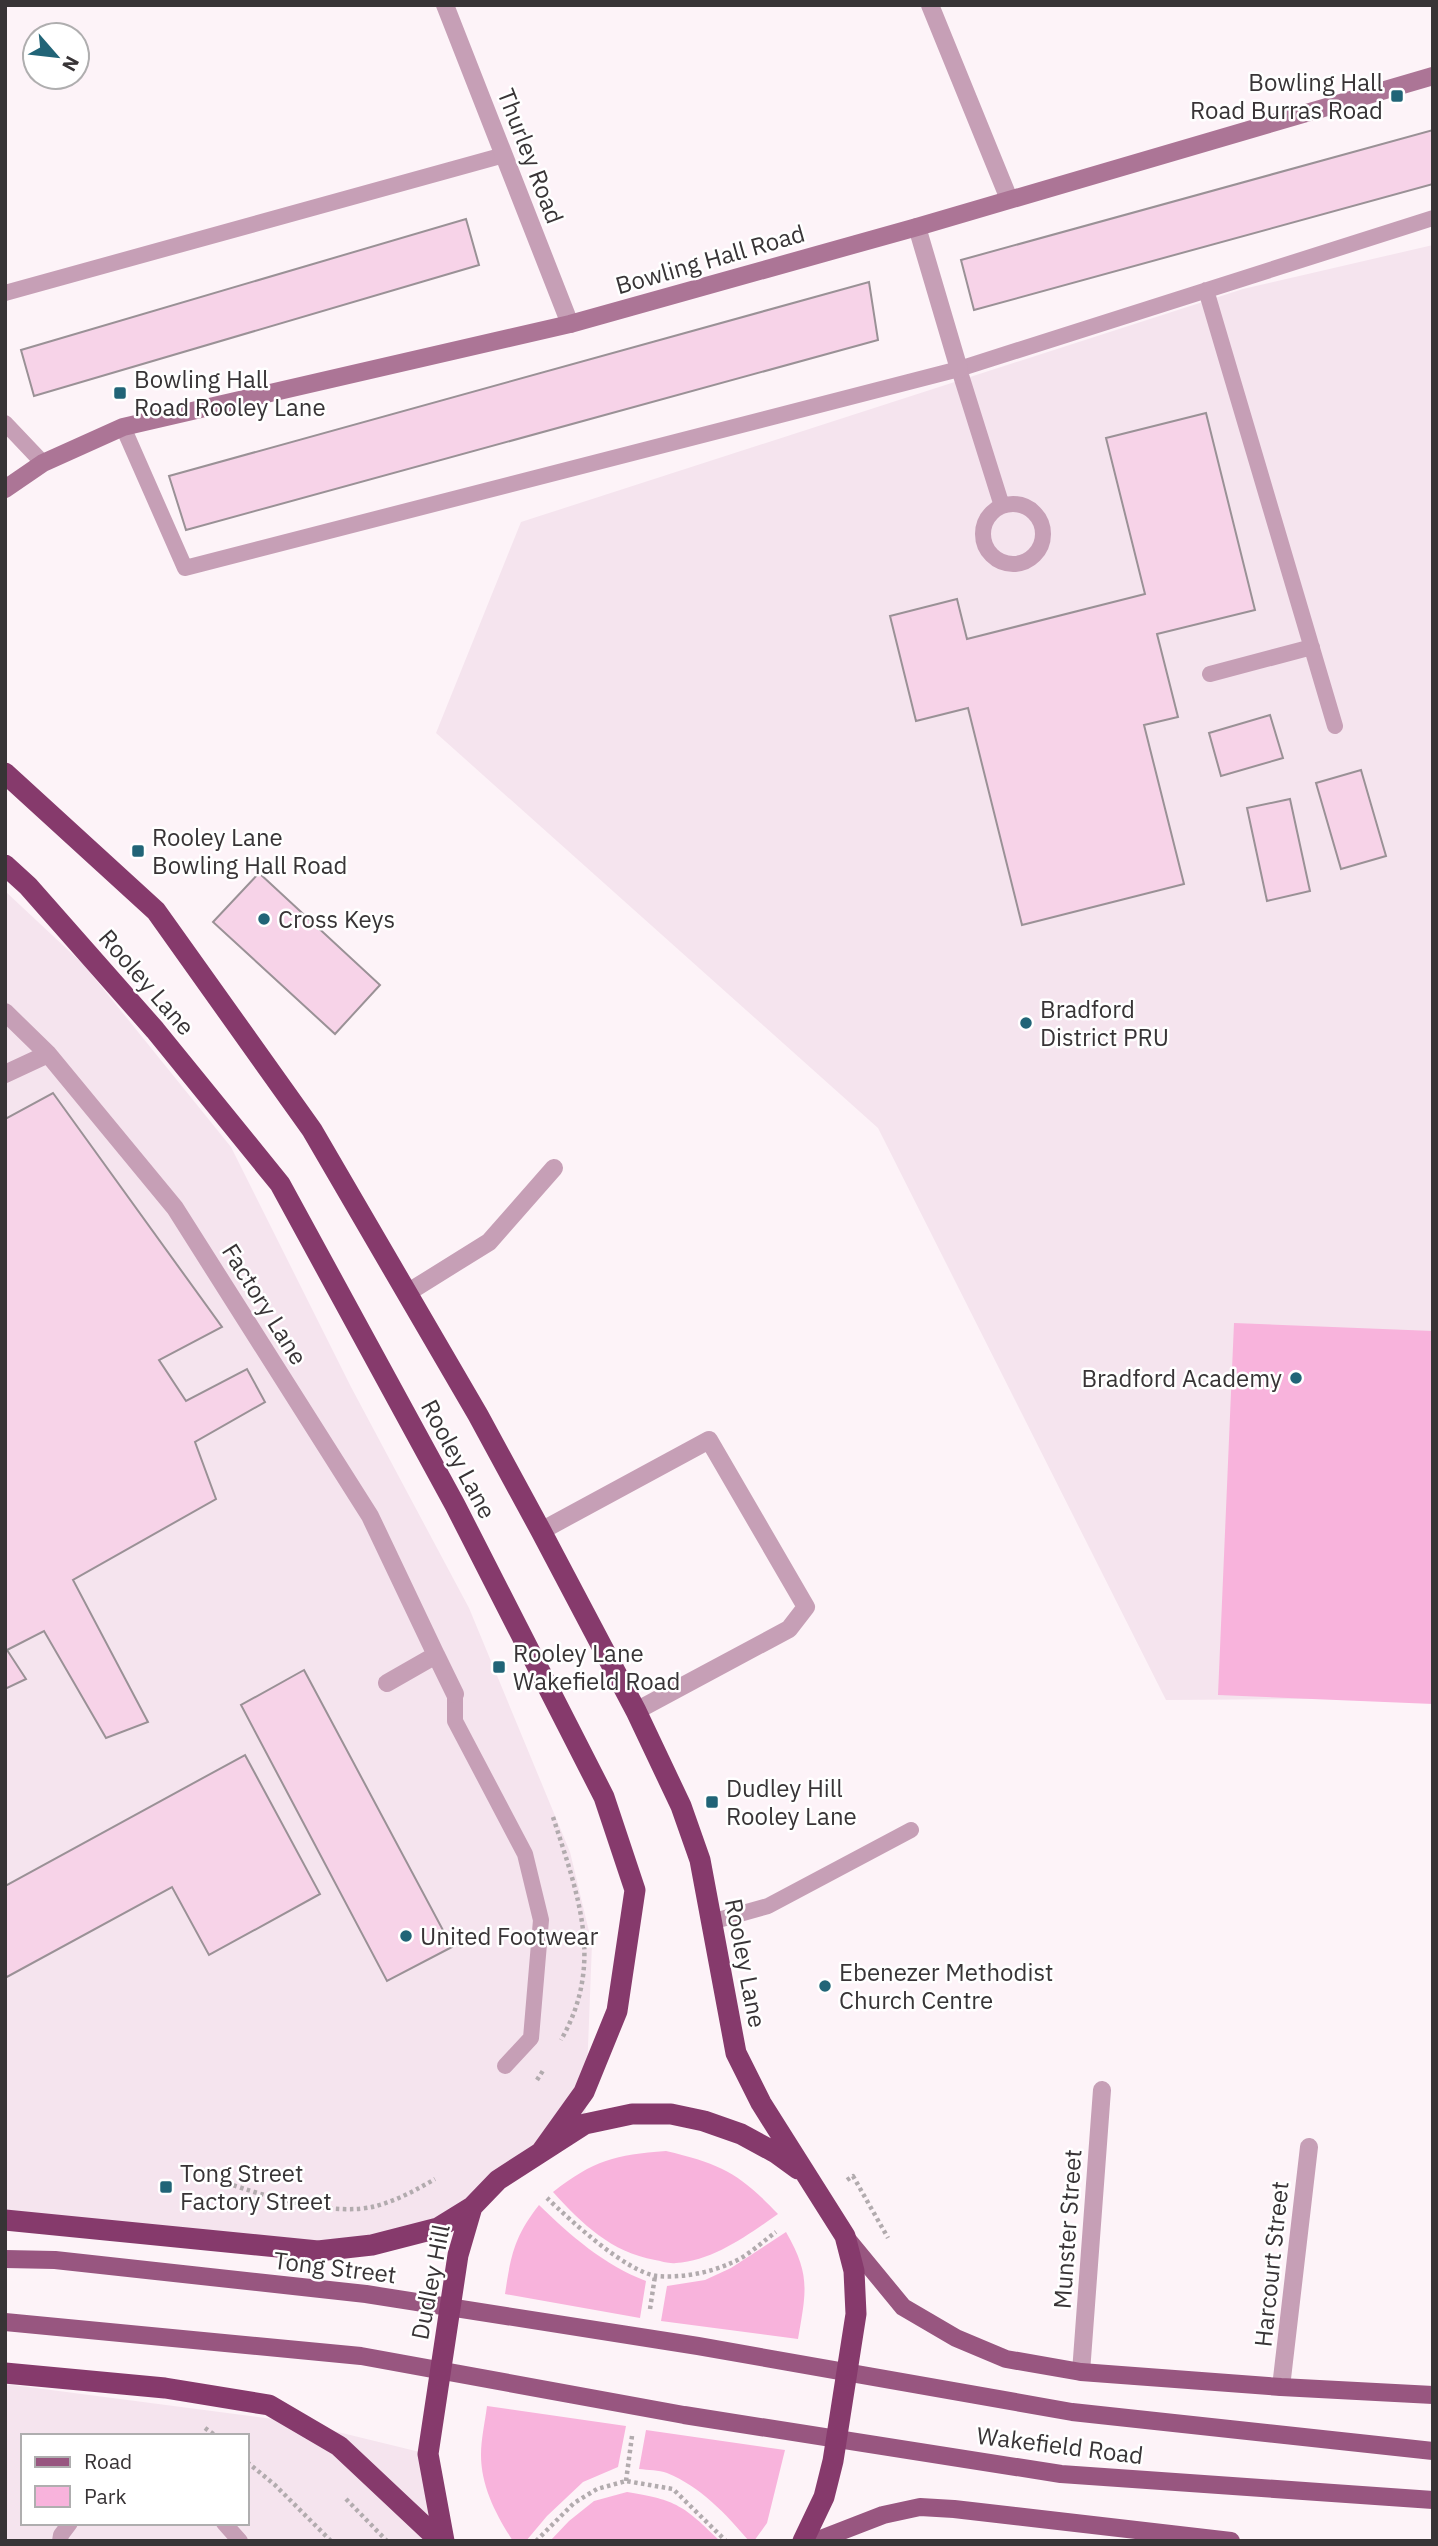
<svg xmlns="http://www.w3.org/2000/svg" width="1438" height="2546" viewBox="0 0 1438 2546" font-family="'IBM Plex Sans',sans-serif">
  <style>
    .built { fill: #f5e4ee; fill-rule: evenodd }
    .green { fill: #f8b3dc }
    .building { fill: #f7d3e8; stroke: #9a9196; stroke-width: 2 }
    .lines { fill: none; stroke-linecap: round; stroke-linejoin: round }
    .path { stroke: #b2abae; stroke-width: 4.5; stroke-dasharray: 3.5 3.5; stroke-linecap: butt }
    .lane { stroke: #c69fb6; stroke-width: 16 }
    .street { stroke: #c69fb6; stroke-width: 18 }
    .secondary { stroke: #ac7596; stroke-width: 18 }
    .primary { stroke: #985680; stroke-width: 18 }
    .highway { stroke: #863a6c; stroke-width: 21 }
    .poi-dot { fill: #216477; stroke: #fff; stroke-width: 2.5 }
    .labels { text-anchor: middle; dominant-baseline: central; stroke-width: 5; stroke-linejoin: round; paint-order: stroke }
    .poi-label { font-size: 24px; fill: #383436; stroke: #fff; text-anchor: start }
    .street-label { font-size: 24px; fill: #383436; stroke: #fff }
  </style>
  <rect width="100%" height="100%" fill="#fdf3f8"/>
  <path class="built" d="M 1433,245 L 1433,1698 L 1166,1700 L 878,1128 L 436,733 L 521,522 L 1243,289 Z
    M 5,891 L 84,965 L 231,1147 L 351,1387 L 469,1608 L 570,1852 L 592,1944 L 585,2124 L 472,2207 L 372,2245 L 5,2220 Z
    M 5,2384 L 297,2422 L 428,2454 L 444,2541 L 5,2541 ZM 23,2436 L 247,2436 L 247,2523 L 23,2523 Z"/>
  <path class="green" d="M 1234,1323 L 1433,1331 L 1433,1704 L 1218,1695 Z
    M 666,2151 C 721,2164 739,2173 778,2214 C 748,2235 713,2261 676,2263 C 669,2264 661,2261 655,2260 C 611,2252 582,2224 553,2192 C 594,2160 615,2155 666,2151 Z
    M 539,2205 C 571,2236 604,2265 646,2281 L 640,2318 L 505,2294 C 511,2255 514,2237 539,2205 Z
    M 786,2232 C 811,2275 806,2292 798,2339 L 661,2321 L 667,2286 L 705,2280 L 731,2268 Z
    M 487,2406 L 626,2426 L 618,2467 L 583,2482 L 547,2516 L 526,2541 L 513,2541 C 496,2515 481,2486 481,2455 C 481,2439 485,2422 487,2406 Z
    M 646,2430 L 785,2450 L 767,2523 L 754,2541 L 749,2541 C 726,2514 701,2487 667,2473 C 659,2470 648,2470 639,2469 Z
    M 627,2492 C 677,2500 684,2506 720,2541 L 550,2541 L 569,2521 L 594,2501 Z"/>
  <path class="building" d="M 1433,130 L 1433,184 L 974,310 L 961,260 Z
    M 466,219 L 479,265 L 34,396 L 21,350 Z
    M 869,282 L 878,340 L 186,530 L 169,476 Z
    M 1206,413 L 1255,610 L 1157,634 L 1178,717 L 1144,725 L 1184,884 L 1022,925 L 968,708 L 916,721 L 890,616 L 957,599 L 967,639 L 1145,594 L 1106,438 Z
    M 1270,715 L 1283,758 L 1221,776 L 1209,733 Z
    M 1361,770 L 1386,856 L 1341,869 L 1316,783 Z
    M 1290,799 L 1310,891 L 1267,901 L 1247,808 Z
    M 259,873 L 380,985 L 335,1034 L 213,922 Z
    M 53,1093 L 222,1327 L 159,1360 L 186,1401 L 247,1369 L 265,1402 L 195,1442 L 216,1499 L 73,1580 L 148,1722 L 106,1738 L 44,1631 L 7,1650 L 26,1679 L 5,1689 L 5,1119 Z
    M 304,1670 L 452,1947 L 387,1981 L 241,1705 Z
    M 245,1755 L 320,1894 L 209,1955 L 172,1887 L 5,1978 L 5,1886 Z"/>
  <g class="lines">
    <path class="path" d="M 553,1817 C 578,1895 605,1963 561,2040
      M 537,2080 L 544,2069
      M 847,2180 L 853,2176 L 888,2238
      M 227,2183 C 266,2197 336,2217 376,2206 C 398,2200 416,2190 435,2179
      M 547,2198 C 570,2220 626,2272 657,2276 C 681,2278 709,2273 731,2263 C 747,2257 762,2242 776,2232
      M 650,2309 L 655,2276
      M 205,2428 L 216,2436
      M 247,2462 L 275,2485 L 331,2541
      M 626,2481 L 632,2436
      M 346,2499 L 387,2541
      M 536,2541 L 574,2503 L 597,2489 L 626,2481 L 673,2489 L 726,2541"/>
    <path class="lane" d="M 1206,290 L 1335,726
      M 5,293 L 504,155
      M 959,369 L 1002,506
      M 5,423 L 43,463
      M 123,427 L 185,568 L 959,369 L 1433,218
      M983 534a30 30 0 1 1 60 0a30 30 0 1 1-60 0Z
      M 1210,674 L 1312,647
      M 455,1694 L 455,1721 L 525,1854 L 541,1920 L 531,2038 L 505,2066
      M 711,1922 L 768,1906 L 911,1830
      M 224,2523 L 240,2541
      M 60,2541 L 61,2535 L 70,2523"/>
    <path class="street" d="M 445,5 L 570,324
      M 930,5 L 1009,199
      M 917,227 L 959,369
      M 5,1012 L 48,1054 L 175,1208 L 370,1516 L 436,1655
      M 5,1074 L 48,1054
      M 407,1293 L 489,1242 L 554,1168
      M 541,1531 L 709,1440 L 806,1607 L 789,1629 L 636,1711
      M 387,1683 L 436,1655 L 455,1694
      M 1081,2372 L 1102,2090
      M 1281,2387 L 1309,2147"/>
    <path class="secondary" d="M 5,489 L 43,463 L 123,427 L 570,324 L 917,227 L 1433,76"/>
    <path class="primary" d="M 847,2239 L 903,2307 L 956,2338 L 1006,2359 L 1081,2372 L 1281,2387 L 1433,2395
      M 5,2259 L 55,2260 L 366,2294 L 698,2346 L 1072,2412 L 1433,2451
      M 5,2322 L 361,2356 L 684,2415 L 1061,2474 L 1433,2500
      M 816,2541 L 883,2515 L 920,2507 L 954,2509 L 1231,2541"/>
    <path class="highway" d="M 5,773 L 156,911 L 312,1130 L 478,1415 L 541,1531 L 636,1711 L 681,1806 L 700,1860 L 736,2053 L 761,2103 L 845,2236 L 854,2271 L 856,2314 L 833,2461 L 824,2497 L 803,2541
      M 5,865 L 28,886 L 155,1030 L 280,1184 L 455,1505 L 604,1797 L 635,1890 L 617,2011 L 584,2092 L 541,2152
      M 5,2220 L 318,2251 L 372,2245 L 438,2228 L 472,2207
      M 5,2373 L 165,2388 L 269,2405 L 339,2446 L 440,2541
      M 444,2541 L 428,2454 L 458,2255 L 472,2207 L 498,2180 L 585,2124 L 632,2114 L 671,2114 L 704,2121 L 741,2134 L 776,2153 L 798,2169"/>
  </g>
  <g class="poi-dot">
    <rect x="1390" y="89" width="14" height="14" rx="3.5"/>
    <rect x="113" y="386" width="14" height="14" rx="3.5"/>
    <rect x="131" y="844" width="14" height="14" rx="3.5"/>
    <circle cx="264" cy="919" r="7"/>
    <circle cx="1026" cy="1023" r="7"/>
    <circle cx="1296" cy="1378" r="7"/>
    <rect x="492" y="1660" width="14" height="14" rx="3.5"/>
    <rect x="705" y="1795" width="14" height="14" rx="3.5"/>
    <circle cx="406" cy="1936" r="7"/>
    <circle cx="825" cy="1986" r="7"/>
    <rect x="159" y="2180" width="14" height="14" rx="3.5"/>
  </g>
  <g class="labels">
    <g class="poi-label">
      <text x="1383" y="82" text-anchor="end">Bowling Hall<tspan x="1383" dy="28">Road Burras Road</tspan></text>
      <text x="134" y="379">Bowling Hall<tspan x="134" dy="28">Road Rooley Lane</tspan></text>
      <text x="152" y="837">Rooley Lane<tspan x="152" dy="28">Bowling Hall Road</tspan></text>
      <text x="278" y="919">Cross Keys</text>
      <text x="1040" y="1009">Bradford<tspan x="1040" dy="28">District PRU</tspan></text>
      <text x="1282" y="1378" text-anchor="end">Bradford Academy</text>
      <text x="513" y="1653">Rooley Lane<tspan x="513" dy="28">Wakefield Road</tspan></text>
      <text x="726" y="1788">Dudley Hill<tspan x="726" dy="28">Rooley Lane</tspan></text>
      <text x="420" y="1936">United Footwear</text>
      <text x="839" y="1972">Ebenezer Methodist<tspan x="839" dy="28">Church Centre</tspan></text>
      <text x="180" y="2173">Tong Street<tspan x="180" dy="28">Factory Street</tspan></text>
    </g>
    <g class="street-label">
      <text transform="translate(531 156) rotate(69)">Thurley Road</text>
      <text transform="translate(710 259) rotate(-16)">Bowling Hall Road</text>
      <text transform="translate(147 982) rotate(49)">Rooley Lane</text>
      <text transform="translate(265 1304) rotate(58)">Factory Lane</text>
      <text transform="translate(459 1459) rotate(62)">Rooley Lane</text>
      <text transform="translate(746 1963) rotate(79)">Rooley Lane</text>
      <text transform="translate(1067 2229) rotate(-86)">Munster Street</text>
      <text transform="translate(1271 2264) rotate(-84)">Harcourt Street</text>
      <text transform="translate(335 2267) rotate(7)">Tong Street</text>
      <text transform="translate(430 2282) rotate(-79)">Dudley Hill</text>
      <text transform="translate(1060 2445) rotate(7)">Wakefield Road</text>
    </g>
  </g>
  <rect width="1438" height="2546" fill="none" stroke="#383436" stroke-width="14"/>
  <rect x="21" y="2434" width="228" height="91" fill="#ffffff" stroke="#afaeaf" stroke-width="2"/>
  <rect x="35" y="2457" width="35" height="10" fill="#985680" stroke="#afaeaf" stroke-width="2"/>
  <text x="84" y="2469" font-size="21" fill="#383436">Road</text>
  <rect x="35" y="2486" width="35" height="21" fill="#f8b3dc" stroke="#afaeaf" stroke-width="2"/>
  <text x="84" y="2504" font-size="21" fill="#383436">Park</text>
  <g transform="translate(56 56) rotate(118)"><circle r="33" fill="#ffffff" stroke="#afaeaf" stroke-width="2"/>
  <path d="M0-5L12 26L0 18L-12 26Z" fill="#216477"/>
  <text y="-10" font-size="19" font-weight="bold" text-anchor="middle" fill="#383436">N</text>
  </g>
</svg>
